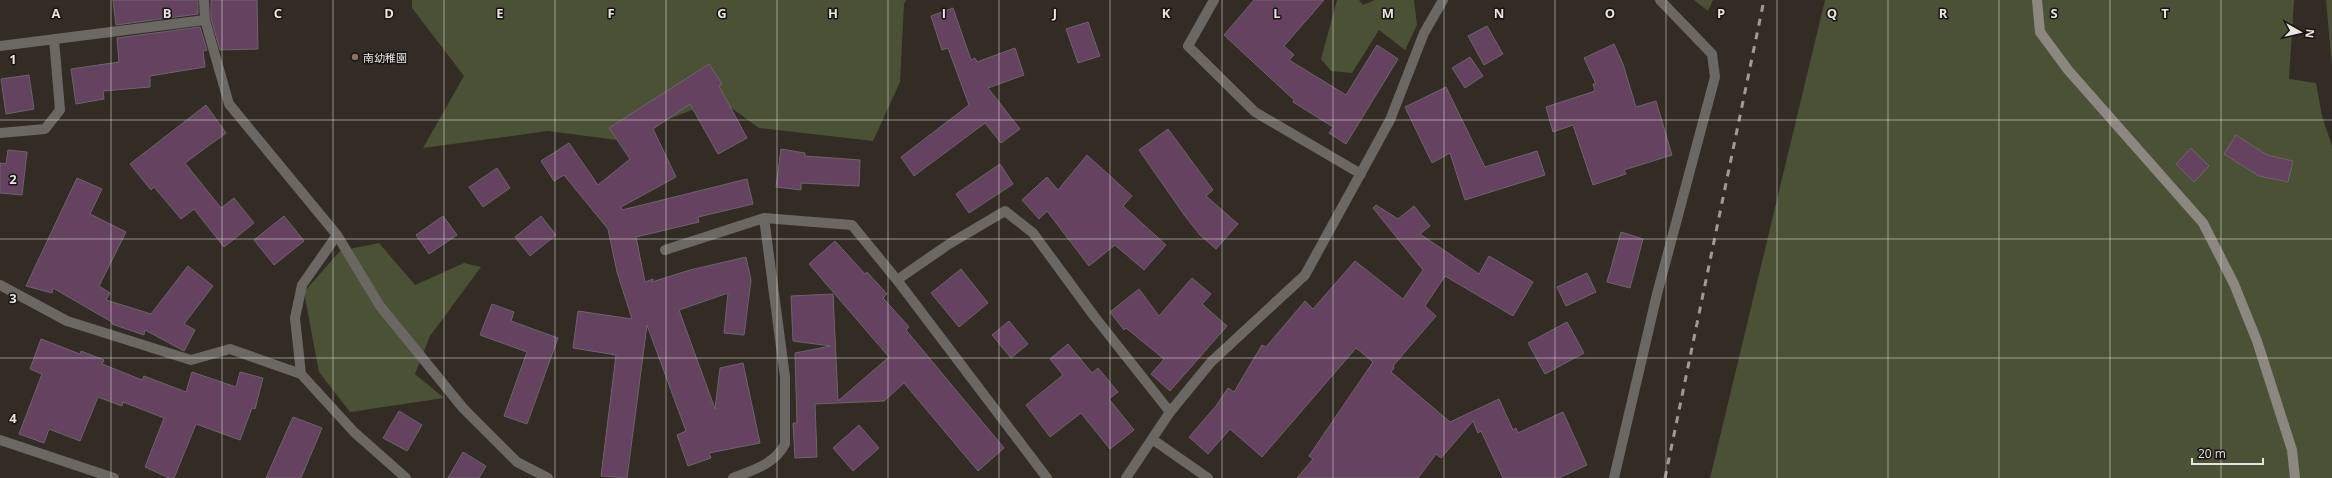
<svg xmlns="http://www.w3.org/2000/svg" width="2332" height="478" viewBox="0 0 2332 478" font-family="'Open Sans','Noto Sans JP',sans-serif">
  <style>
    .green { fill: #4b5134 }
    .building { fill: #644260; stroke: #6d646b }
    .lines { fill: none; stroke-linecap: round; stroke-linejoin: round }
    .street { stroke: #6b6763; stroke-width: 10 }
    .secondary { stroke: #8d8781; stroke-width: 10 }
    .rail { stroke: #9f9b94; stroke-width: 3; stroke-dasharray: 7 7; stroke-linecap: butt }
    .grid { fill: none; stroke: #e8e4df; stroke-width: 1; stroke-opacity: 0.55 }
    .education-dot { fill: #8d6e63; stroke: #171411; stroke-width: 1.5 }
    .labels { text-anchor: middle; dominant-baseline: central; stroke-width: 3; stroke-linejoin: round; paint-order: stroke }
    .poi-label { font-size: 11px; fill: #e8e4df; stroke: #171411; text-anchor: start }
    .grid-label { font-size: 13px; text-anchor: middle; font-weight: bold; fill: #e8e4df; stroke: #171411; stroke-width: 3; stroke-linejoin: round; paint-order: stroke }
  </style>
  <rect width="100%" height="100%" fill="#322c24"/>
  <path class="green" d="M 412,0 L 906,0 L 904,4 L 900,82 L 873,141 L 759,128 L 719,99 L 617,140 L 548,131 L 423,148 L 464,76 L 412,8 Z
    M 1337,0 L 1359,0 L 1363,5 L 1375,0 L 1414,0 L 1417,25 L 1405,50 L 1379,30 L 1352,73 L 1331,71 L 1321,59 Z
    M 1694,0 L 1713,0 L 1708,11 Z
    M 1825,0 L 2294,0 L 2289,79 L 2316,83 L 2322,116 L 2332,146 L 2332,478 L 1710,478 Z
    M 2326,0 L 2332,0 L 2332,67 Z
    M 379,243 L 415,285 L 464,263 L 481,267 L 430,336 L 415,374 L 444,398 L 350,412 L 319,372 L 304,292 L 340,251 Z"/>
  <path class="building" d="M 113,0 L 198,0 L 198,14 L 116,25 Z
    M 211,0 L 257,0 L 258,49 L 220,50 L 211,19 Z
    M 1254,0 L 1324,0 L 1284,46 L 1294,55 L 1289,60 L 1346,95 L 1377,45 L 1398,59 L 1346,144 L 1329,133 L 1333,127 L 1293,102 L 1294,100 L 1224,35 Z
    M 953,8 L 971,60 L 975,58 L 977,62 L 1015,48 L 1024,75 L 988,88 L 1020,129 L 1001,143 L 985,123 L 914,176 L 901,157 L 969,105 L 948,48 L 942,50 L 931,16 Z
    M 1088,22 L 1100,56 L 1078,63 L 1066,29 Z
    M 1487,26 L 1503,54 L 1484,65 L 1468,36 Z
    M 200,27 L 207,50 L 203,51 L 205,67 L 150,76 L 150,87 L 103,91 L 104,99 L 76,104 L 71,69 L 119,62 L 117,38 Z
    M 1614,44 L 1623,64 L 1636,107 L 1656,101 L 1672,155 L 1624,170 L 1626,174 L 1593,185 L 1573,125 L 1553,132 L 1546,107 L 1595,91 L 1593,84 L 1596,84 L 1584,58 Z
    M 1470,57 L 1483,76 L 1465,88 L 1452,68 Z
    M 709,64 L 722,84 L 719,86 L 747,138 L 718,154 L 690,104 L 653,129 L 676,177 L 621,207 L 622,210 L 747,179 L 753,204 L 698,217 L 699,222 L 636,237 L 645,282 L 653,279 L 652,282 L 690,270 L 746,257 L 751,280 L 744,335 L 724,333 L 728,293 L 679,310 L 715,409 L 720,368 L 743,363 L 760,443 L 709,453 L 711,458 L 688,466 L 677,435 L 686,431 L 647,325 L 627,478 L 601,476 L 616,355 L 573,348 L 578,311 L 632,319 L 617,272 L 608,229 L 564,175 L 554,181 L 541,161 L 569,143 L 598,185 L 630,159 L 609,128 Z
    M 29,75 L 34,109 L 6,114 L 1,79 Z
    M 1446,87 L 1485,167 L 1537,151 L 1545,175 L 1465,200 L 1450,153 L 1432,163 L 1405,107 Z
    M 206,105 L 226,133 L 185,163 L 221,208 L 234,198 L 254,223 L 224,247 L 194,209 L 181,219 L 154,187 L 151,190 L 130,164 Z
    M 1168,129 L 1213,190 L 1206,196 L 1238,224 L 1216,249 L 1200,235 L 1185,216 L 1139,150 Z
    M 2236,135 L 2267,155 L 2293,161 L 2288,182 L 2259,176 L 2224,154 Z
    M 2191,148 L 2209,166 L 2194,182 L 2176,164 Z
    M 781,149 L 805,153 L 805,156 L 860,160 L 859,186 L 801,183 L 801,190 L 776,187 Z
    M 8,150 L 27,152 L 22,195 L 0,193 L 0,163 L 6,164 Z
    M 1087,155 L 1132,196 L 1123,206 L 1166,245 L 1144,270 L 1115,245 L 1089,266 L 1047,211 L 1039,219 L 1022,200 L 1047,177 L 1058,190 Z
    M 1000,164 L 1013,184 L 969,213 L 956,194 Z
    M 497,168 L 510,188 L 483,207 L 469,187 Z
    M 77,178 L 102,189 L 90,214 L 126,232 L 99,286 L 110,293 L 106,300 L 151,314 L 188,266 L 213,286 L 184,324 L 195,330 L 184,351 L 145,330 L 144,335 L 112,324 L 112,322 L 53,288 L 52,293 L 26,286 Z
    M 1376,205 L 1398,219 L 1414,206 L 1430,226 L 1420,234 L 1479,274 L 1489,256 L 1533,282 L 1513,316 L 1445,276 L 1425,306 L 1436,316 L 1393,366 L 1394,368 L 1391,372 L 1450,422 L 1499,399 L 1513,430 L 1516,428 L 1518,433 L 1563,412 L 1587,465 L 1559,478 L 1503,478 L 1481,431 L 1478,433 L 1473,421 L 1441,458 L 1436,454 L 1418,478 L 1297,478 L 1313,459 L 1309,456 L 1373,362 L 1356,348 L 1262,457 L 1230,429 L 1208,454 L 1189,437 L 1216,406 L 1228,388 L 1234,392 L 1262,345 L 1266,347 L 1305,301 L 1313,309 L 1355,261 L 1403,299 L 1423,270 L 1373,208 Z
    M 284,216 L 304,241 L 274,265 L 254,240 Z
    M 443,216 L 457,235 L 429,254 L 416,235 Z
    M 541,216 L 556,235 L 530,256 L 515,237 Z
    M 1621,232 L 1643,239 L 1630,288 L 1607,282 Z
    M 835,241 L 865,274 L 867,272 L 887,294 L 883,298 L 909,327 L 906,330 L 1004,448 L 978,471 L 904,383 L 884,401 L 815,404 L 817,457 L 795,458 L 793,423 L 797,423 L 795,353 L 831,346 L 793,341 L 791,296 L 833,294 L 838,401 L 889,357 L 809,264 Z
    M 961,269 L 988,303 L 959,327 L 931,293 Z
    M 1587,273 L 1596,292 L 1566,306 L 1557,287 Z
    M 1192,278 L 1211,294 L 1202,304 L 1227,326 L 1170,391 L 1151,374 L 1164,359 L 1126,328 L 1124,330 L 1110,312 L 1139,289 L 1159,316 Z
    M 492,304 L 514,312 L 511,321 L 558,338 L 527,424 L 504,416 L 527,352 L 480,335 Z
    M 1009,321 L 1028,344 L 1011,358 L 992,335 Z
    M 1567,322 L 1584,353 L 1545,374 L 1528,343 Z
    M 41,339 L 80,354 L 81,351 L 104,360 L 102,364 L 142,380 L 144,376 L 186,392 L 192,372 L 236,387 L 240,372 L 263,378 L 255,409 L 252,408 L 240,440 L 196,424 L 174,478 L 169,478 L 145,467 L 164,418 L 123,402 L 122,406 L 98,397 L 80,441 L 49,429 L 44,443 L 19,434 L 42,374 L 30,369 Z
    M 1068,344 L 1092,373 L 1098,368 L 1118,392 L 1109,399 L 1134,430 L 1110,449 L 1081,413 L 1050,437 L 1026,405 L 1063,375 L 1050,359 Z
    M 399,411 L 422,425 L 407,451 L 383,438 Z
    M 293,417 L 322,428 L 301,478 L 266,478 Z
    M 859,425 L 879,448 L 853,471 L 833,448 Z
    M 463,452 L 486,466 L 479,478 L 448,478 Z"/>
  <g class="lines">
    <path class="street" d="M 204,0 L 205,20 L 229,104 L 337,235 L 380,306 L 463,408 L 517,462 L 548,478
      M 1214,0 L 1188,46 L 1255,112 L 1361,174
      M 0,46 L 205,20
      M 0,133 L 45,129 L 60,110 L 54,39
      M 337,235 L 302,285 L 295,318 L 301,374 L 354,432 L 406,478
      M 665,250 L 764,218 L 852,225 L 897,280 L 1047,478
      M 897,280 L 949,244 L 1005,211 L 1033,233 L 1094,316 L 1170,412
      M 0,285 L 67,321 L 191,360 L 230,349 L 301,374
      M 1152,439 L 1208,478
      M 0,440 L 114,478
      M 733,478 C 753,470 775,464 785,444 L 785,377 L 764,218
      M 1126,478 L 1170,412 L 1211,362 L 1305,275 L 1390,120 L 1424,33 L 1443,0
      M 1614,478 L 1657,294 L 1715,77 L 1712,54 L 1660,0"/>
    <path class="secondary" d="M 2037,0 L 2040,32 L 2068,70 L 2203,223 L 2234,284 L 2257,341 L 2292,450 L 2295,478"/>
    <path class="rail" d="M 1665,478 L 1764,0"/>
  </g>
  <path class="grid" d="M 111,0 L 111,478M 222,0 L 222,478M 333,0 L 333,478M 444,0 L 444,478M 555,0 L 555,478M 666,0 L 666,478M 777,0 L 777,478M 888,0 L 888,478M 999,0 L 999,478M 1110,0 L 1110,478M 1222,0 L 1222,478M 1333,0 L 1333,478M 1444,0 L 1444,478M 1555,0 L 1555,478M 1666,0 L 1666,478M 1777,0 L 1777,478M 1888,0 L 1888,478M 1999,0 L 1999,478M 2110,0 L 2110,478M 2221,0 L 2221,478M 0,120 L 2332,120M 0,239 L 2332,239M 0,358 L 2332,358"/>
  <circle class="education-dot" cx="355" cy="57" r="4"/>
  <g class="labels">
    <g class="poi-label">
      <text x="363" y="57">南幼稚園</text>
    </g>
  </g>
  <g class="grid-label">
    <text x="56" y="18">A</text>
    <text x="167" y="18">B</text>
    <text x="278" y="18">C</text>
    <text x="389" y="18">D</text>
    <text x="500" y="18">E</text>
    <text x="611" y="18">F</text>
    <text x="722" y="18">G</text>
    <text x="833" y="18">H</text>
    <text x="944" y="18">I</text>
    <text x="1055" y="18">J</text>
    <text x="1166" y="18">K</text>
    <text x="1277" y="18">L</text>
    <text x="1388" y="18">M</text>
    <text x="1499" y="18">N</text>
    <text x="1610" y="18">O</text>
    <text x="1721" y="18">P</text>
    <text x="1832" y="18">Q</text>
    <text x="1943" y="18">R</text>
    <text x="2054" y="18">S</text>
    <text x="2165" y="18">T</text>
    <text x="13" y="64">1</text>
    <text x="13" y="184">2</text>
    <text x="13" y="303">3</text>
    <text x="13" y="423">4</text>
  </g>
  <g transform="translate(2300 32) rotate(98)" stroke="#171411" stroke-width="3" paint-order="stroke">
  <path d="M0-3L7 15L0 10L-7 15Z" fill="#e8e4df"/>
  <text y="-6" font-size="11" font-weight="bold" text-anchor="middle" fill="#e8e4df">N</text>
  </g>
  <path d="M2192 458v6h71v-6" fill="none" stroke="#e8e4df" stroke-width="2"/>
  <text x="2198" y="458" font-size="12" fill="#e8e4df" stroke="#171411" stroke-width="3" paint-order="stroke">20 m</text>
</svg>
